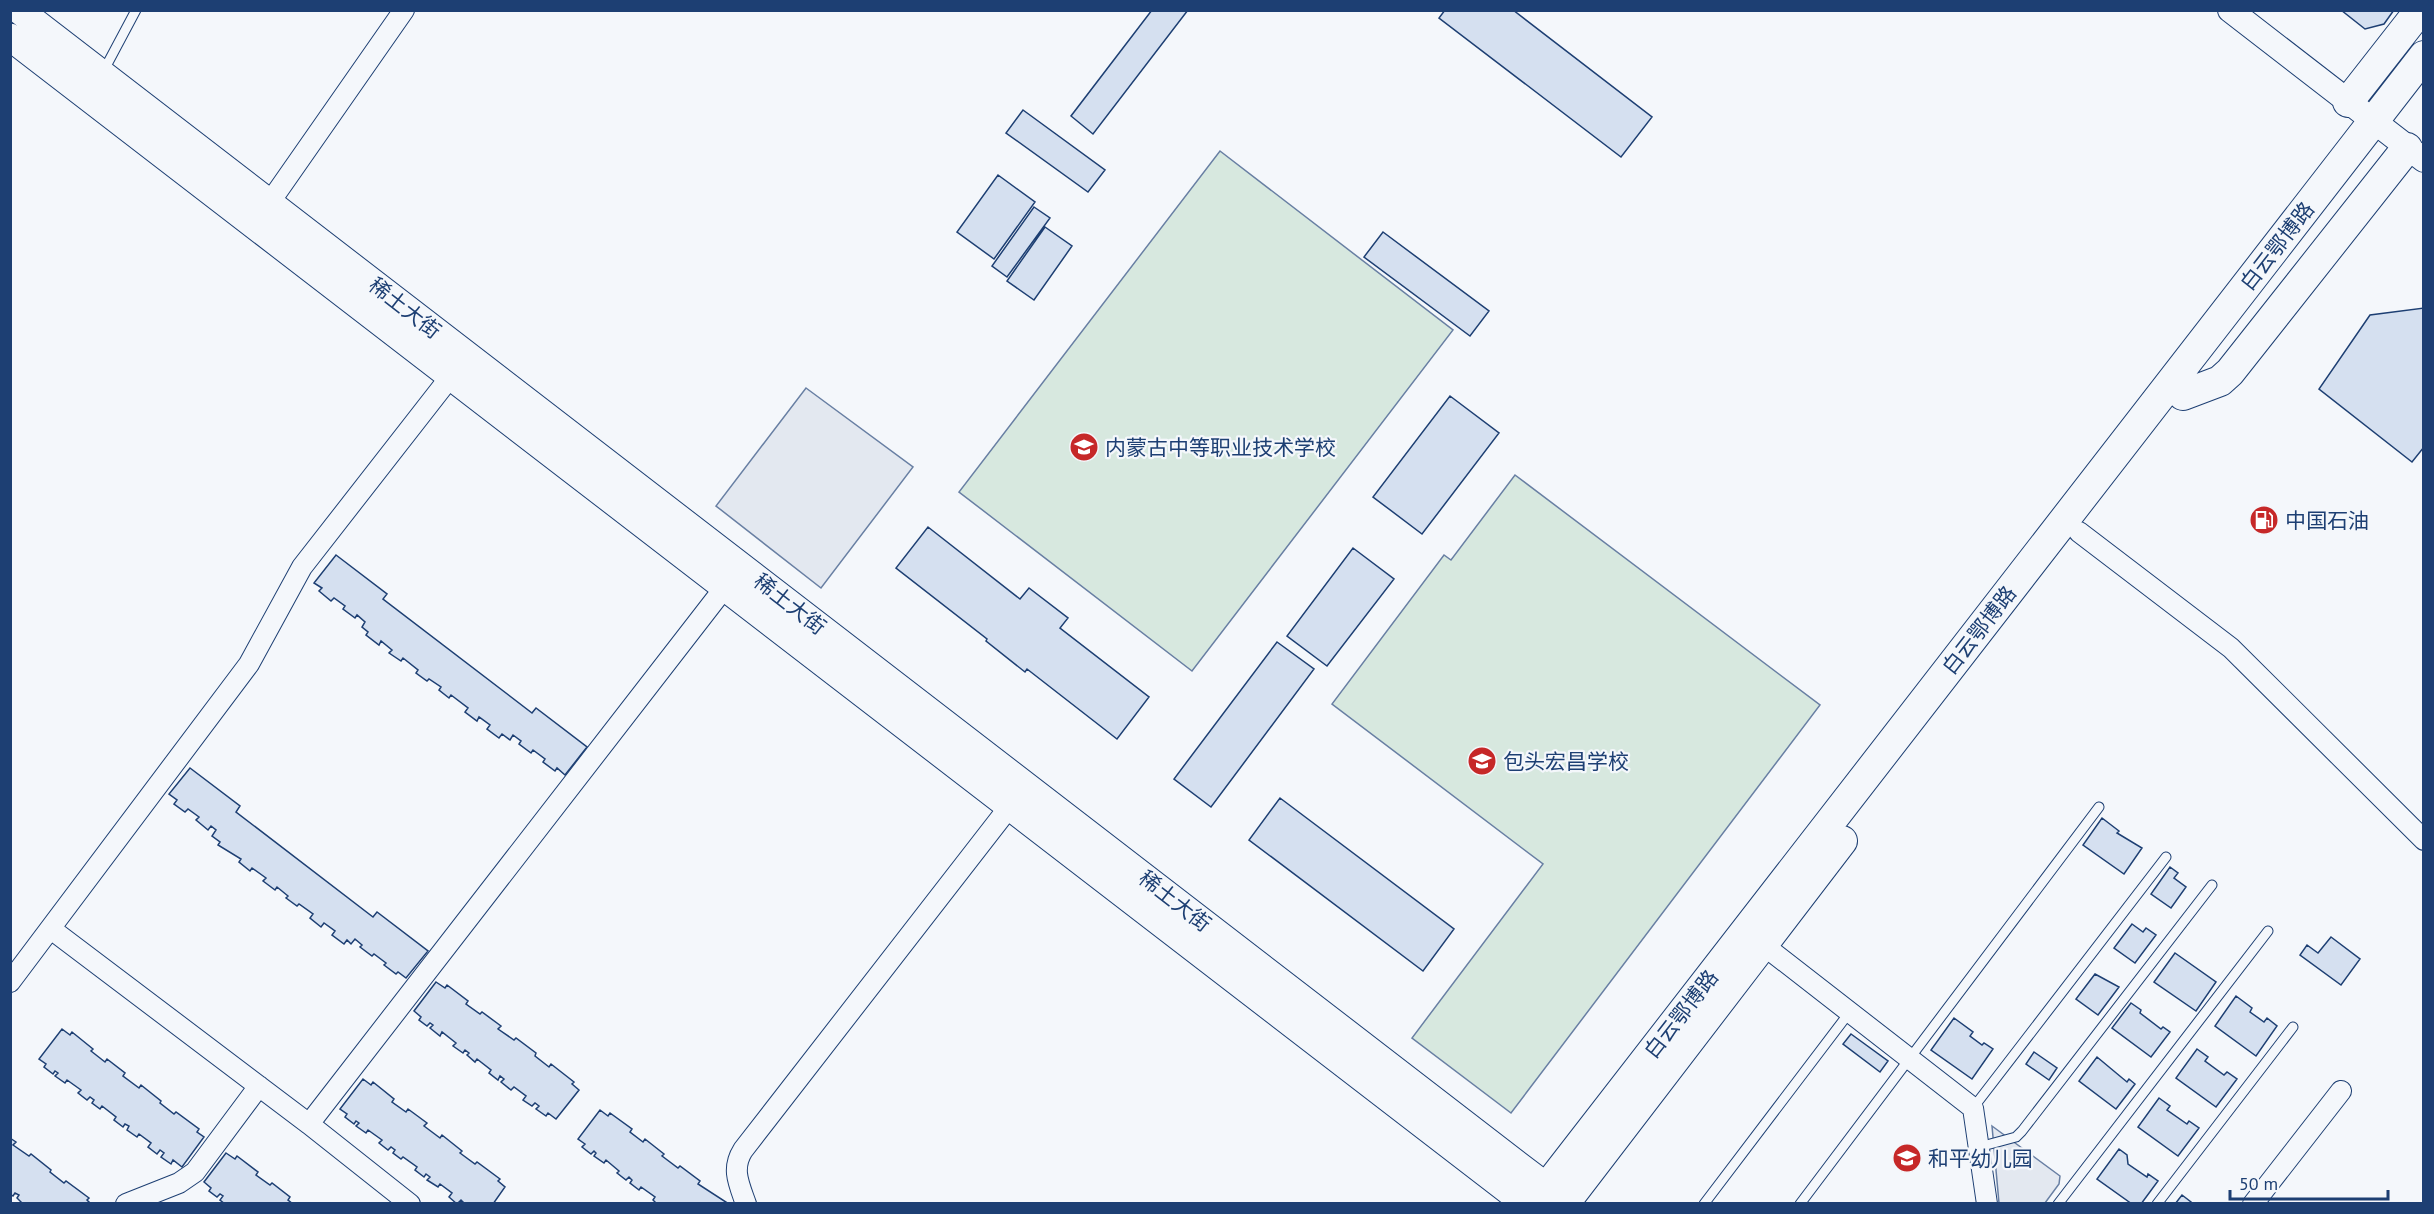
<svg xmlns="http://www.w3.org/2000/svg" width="2434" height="1214" viewBox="0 0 2434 1214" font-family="'PT Sans','Noto Sans SC',sans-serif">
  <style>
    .green { fill: #d7e8df; stroke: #687fa3; stroke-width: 1.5 }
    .parking { fill: #e3e8f0; stroke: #687fa3; stroke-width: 1.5 }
    .building { fill: #d5e0f0; stroke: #1d3f73; stroke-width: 1.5 }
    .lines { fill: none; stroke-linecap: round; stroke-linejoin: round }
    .service-casing { stroke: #1d3f73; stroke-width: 11 }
    .minor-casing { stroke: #1d3f73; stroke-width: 22 }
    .tertiary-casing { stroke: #1d3f73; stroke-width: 26 }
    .secondary-casing { stroke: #1d3f73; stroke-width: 29 }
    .primary-casing { stroke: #1d3f73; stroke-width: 32 }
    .service { stroke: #f4f7fb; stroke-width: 9 }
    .minor { stroke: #f4f7fb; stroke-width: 20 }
    .tertiary { stroke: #f4f7fb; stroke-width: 24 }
    .secondary { stroke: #f4f7fb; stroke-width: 27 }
    .primary { stroke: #f4f7fb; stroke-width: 30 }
    .labels { text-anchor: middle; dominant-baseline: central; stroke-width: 4.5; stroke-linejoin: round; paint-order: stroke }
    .street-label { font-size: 21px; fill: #1d3f73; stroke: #f4f7fb }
    .poi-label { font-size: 21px; fill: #1d3f73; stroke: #f4f7fb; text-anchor: start }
  </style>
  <rect width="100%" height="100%" fill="#f4f7fb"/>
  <path class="green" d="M 1220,151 L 1453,330 L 1192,671 L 959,492 Z
    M 1515,475 L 1820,705 L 1511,1113 L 1412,1038 L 1543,864 L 1332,704 L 1444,555 L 1451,560 Z"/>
  <path class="parking" d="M 806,388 L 913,467 L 821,588 L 716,506 Z
    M 1992,1126 L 2060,1176 L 2059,1184 L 2045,1203 L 1999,1203 Z"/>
  <path class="building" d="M 1152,10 L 1188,10 L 1093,134 L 1071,116 Z
    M 1445,10 L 1513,10 L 1652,117 L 1621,157 L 1439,18 Z
    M 2341,10 L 2394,10 L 2384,24 L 2365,29 Z
    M 1023,110 L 1105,170 L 1088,192 L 1006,133 Z
    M 998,175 L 1035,202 L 994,259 L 957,232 Z
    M 1034,207 L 1050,218 L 1007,277 L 992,266 Z
    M 1045,227 L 1072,246 L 1034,300 L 1007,281 Z
    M 1383,232 L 1489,311 L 1470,336 L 1364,257 Z
    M 2424,308 L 2424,447 L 2412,462 L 2319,389 L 2370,315 Z
    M 1450,396 L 1499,433 L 1422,534 L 1373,497 Z
    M 928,527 L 1020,599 L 1029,588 L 1068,618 L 1060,628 L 1149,697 L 1117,739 L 1027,669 L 1025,672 L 986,641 L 987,639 L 896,568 Z
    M 1353,548 L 1394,579 L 1327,666 L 1287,636 Z
    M 336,555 L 387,594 L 383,599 L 532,713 L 536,708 L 587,747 L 565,775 L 557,768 L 555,771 L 543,762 L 545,759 L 533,750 L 531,753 L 519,744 L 521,741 L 513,735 L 510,740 L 502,734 L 499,738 L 487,729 L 490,725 L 479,717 L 477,721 L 465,712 L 468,708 L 451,695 L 449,698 L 439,690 L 441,687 L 429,679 L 427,681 L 416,673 L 418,670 L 403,658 L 401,661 L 389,653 L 392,650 L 381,641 L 379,645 L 366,635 L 368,632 L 362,627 L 365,622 L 357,615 L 355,618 L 343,609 L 345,606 L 334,598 L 331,601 L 319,591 L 322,588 L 314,583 Z
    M 1277,642 L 1314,669 L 1211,807 L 1174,779 Z
    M 190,768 L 240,806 L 236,812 L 373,917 L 377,912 L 428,951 L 406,978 L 398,972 L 396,974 L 384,965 L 386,963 L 374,954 L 372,956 L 360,947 L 362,945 L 355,939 L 351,944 L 347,940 L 344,944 L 332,935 L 335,931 L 324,923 L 321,927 L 310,918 L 313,914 L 299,904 L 297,906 L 286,898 L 288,896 L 277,887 L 275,890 L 263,881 L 266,878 L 252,868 L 250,871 L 239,862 L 241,859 L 218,845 L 220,842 L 212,836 L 216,830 L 211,826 L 208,830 L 196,820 L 199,817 L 188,809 L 185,812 L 174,804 L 177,800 L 169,794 Z
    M 1280,798 L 1454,929 L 1423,971 L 1249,840 Z
    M 2102,818 L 2119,831 L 2117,833 L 2142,848 L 2124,874 L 2083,845 Z
    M 2170,867 L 2178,873 L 2174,878 L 2186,887 L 2171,908 L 2151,894 Z
    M 2132,924 L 2143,932 L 2146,928 L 2156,935 L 2135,963 L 2114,948 Z
    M 2331,937 L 2360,959 L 2341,985 L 2300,955 L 2307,945 L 2318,953 Z
    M 2175,953 L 2216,982 L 2196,1011 L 2154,982 Z
    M 2095,974 L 2119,987 L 2098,1015 L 2076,999 Z
    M 436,982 L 445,988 L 447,985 L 468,1001 L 466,1004 L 480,1014 L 482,1012 L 501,1026 L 498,1029 L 514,1040 L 516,1038 L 536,1053 L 535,1056 L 549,1067 L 551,1064 L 574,1082 L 572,1084 L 579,1090 L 556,1119 L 548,1113 L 546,1116 L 536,1109 L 539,1106 L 535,1103 L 532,1106 L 523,1100 L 526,1096 L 514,1087 L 511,1090 L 501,1082 L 504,1079 L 500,1076 L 498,1080 L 489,1073 L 491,1070 L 477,1059 L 475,1062 L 467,1055 L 469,1053 L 465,1050 L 463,1053 L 453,1046 L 456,1043 L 442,1032 L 440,1036 L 430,1028 L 433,1025 L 430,1023 L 427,1026 L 419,1020 L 421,1017 L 414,1011 Z
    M 2236,996 L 2252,1008 L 2250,1012 L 2264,1022 L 2267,1018 L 2277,1026 L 2256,1056 L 2215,1026 Z
    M 2131,1003 L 2141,1010 L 2140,1013 L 2161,1029 L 2163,1027 L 2170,1032 L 2151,1057 L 2112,1028 Z
    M 1954,1018 L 1973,1032 L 1970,1036 L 1982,1045 L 1984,1043 L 1993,1049 L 1972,1079 L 1931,1050 Z
    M 62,1029 L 70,1035 L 72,1032 L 93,1049 L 91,1051 L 105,1062 L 107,1059 L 125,1073 L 123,1076 L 139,1088 L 141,1085 L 161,1101 L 160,1103 L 174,1114 L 176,1112 L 199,1129 L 197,1132 L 204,1137 L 182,1167 L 173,1160 L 171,1164 L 161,1157 L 164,1153 L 160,1150 L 157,1154 L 148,1147 L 151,1143 L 139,1134 L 137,1137 L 127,1130 L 129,1126 L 125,1124 L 123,1127 L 114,1120 L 116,1117 L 102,1106 L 100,1109 L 92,1103 L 94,1100 L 90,1097 L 87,1100 L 78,1093 L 81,1090 L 67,1080 L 65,1083 L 55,1076 L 58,1073 L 55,1071 L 53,1074 L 44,1067 L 46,1064 L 39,1059 Z
    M 1851,1034 L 1888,1061 L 1880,1072 L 1843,1044 Z
    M 2197,1049 L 2208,1057 L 2205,1061 L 2224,1075 L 2227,1072 L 2237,1079 L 2216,1107 L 2176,1078 Z
    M 2034,1052 L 2057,1068 L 2049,1080 L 2026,1064 Z
    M 2097,1057 L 2127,1082 L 2129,1079 L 2135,1084 L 2116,1109 L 2079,1081 Z
    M 363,1079 L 371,1085 L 373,1082 L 394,1099 L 392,1102 L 406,1112 L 408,1109 L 427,1123 L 424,1126 L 440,1138 L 442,1135 L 462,1151 L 460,1153 L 475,1164 L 477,1162 L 500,1179 L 498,1181 L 505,1187 L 493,1204 L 465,1204 L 461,1200 L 457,1204 L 449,1197 L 452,1193 L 440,1184 L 438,1187 L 427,1180 L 430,1177 L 426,1174 L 424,1177 L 415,1170 L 417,1167 L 403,1157 L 401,1159 L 393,1153 L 395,1150 L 391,1147 L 388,1150 L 379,1143 L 382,1140 L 368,1130 L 366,1133 L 356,1126 L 359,1123 L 356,1121 L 354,1124 L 345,1117 L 347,1114 L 340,1109 Z
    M 2159,1098 L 2170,1106 L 2167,1110 L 2187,1124 L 2189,1121 L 2199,1128 L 2178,1156 L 2138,1127 Z
    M 600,1110 L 608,1116 L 610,1113 L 632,1129 L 630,1132 L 643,1142 L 645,1139 L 664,1154 L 662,1156 L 678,1168 L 680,1166 L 700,1181 L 698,1184 L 729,1204 L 657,1204 L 653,1200 L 655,1197 L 641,1187 L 639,1190 L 630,1183 L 632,1180 L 629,1177 L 626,1180 L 617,1173 L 619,1171 L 606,1160 L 604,1163 L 594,1156 L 596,1153 L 594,1151 L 591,1154 L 582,1147 L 585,1144 L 578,1139 Z
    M 10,1138 L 16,1142 L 13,1145 L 29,1156 L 31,1154 L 51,1170 L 50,1172 L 64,1183 L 66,1181 L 89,1198 L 87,1200 L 91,1204 L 23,1204 L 17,1198 L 19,1195 L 15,1193 L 13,1196 L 10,1194 Z
    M 2119,1149 L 2127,1155 L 2128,1164 L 2147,1177 L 2148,1174 L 2158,1181 L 2141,1204 L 2132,1204 L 2097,1179 Z
    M 226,1153 L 235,1159 L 237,1156 L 258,1172 L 256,1175 L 270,1185 L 272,1183 L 290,1197 L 288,1200 L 293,1204 L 225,1204 L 220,1200 L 223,1196 L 220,1194 L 217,1197 L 209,1191 L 211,1188 L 204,1182 Z
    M 2182,1195 L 2191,1202 L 2190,1204 L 2175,1204 Z"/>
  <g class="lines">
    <g class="service-casing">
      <path id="service" d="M 103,72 L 136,10
        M 1973,1108 L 2166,857
        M 1979,1147 L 2016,1137 L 2022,1131 L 2212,885
        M 1704,1204 L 1849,1013
        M 1800,1204 L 2099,807
        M 2058,1204 L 2268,931
        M 2157,1204 L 2293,1027"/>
    </g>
    <g class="minor-casing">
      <path id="minor" d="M 263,212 L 404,10
        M 2079,532 L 2231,648 L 2424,840
        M 51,929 L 309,1124 L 410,1204
        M 1762,944 L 1973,1108 L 1987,1204
        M 10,982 L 249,664 L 302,567 L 451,376
        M 309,1124 L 725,587
        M 126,1204 L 179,1183 L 195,1172 L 259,1086
        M 746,1204 C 739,1184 731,1169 743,1150 L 1010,806
        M 2253,1204 L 2341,1091"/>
    </g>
    <g class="tertiary-casing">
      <path id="tertiary" d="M 2230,10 L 2424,160"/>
    </g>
    <g class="secondary-casing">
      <path id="secondary" d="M 19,10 L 1527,1172 L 1547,1187 L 1554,1204
        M 10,37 L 1526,1204"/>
    </g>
    <g class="primary-casing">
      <path id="primary" d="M 2348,102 L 2420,10
        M 2183,395 L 2220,381 L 2230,372 L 2407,148
        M 1534,1204 L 2424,56
        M 1564,1204 L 1842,841"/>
    </g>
    <use href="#service" class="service"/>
    <use href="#minor" class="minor"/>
    <use href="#tertiary" class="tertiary"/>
    <use href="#secondary" class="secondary"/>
    <use href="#primary" class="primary"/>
  </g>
  <defs>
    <g id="school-disc" transform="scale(1.5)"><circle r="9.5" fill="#c62828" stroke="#f4f7fb"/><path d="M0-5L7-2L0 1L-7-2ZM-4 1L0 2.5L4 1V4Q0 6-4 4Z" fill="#fff"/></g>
    <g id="fuel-disc" transform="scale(1.5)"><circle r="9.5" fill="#c62828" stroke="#f4f7fb"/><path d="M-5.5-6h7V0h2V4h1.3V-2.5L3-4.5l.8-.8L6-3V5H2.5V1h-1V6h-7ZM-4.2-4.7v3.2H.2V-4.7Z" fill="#fff"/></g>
  </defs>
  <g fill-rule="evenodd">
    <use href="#school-disc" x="1084" y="447"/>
    <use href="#fuel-disc" x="2264" y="520"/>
    <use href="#school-disc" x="1482" y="761"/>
    <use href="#school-disc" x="1907" y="1158"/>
  </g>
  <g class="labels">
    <g class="street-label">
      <text transform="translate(2277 246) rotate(-52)">白云鄂博路</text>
      <text transform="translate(405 308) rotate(38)">稀土大街</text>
      <text transform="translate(790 604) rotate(38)">稀土大街</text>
      <text transform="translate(1979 630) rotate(-52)">白云鄂博路</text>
      <text transform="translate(1175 901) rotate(38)">稀土大街</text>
      <text transform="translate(1681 1014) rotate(-52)">白云鄂博路</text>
    </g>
    <g class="poi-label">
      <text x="1105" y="447">内蒙古中等职业技术学校</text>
      <text x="2285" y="520">中国石油</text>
      <text x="1503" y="761">包头宏昌学校</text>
      <text x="1928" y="1158">和平幼儿园</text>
    </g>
  </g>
  <rect width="2434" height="1214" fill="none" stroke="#1d3f73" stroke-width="24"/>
  <path d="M2230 1190v9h158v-9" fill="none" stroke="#1d3f73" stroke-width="3"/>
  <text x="2239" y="1190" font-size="18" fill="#1d3f73" stroke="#f4f7fb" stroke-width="4.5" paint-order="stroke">50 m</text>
</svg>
